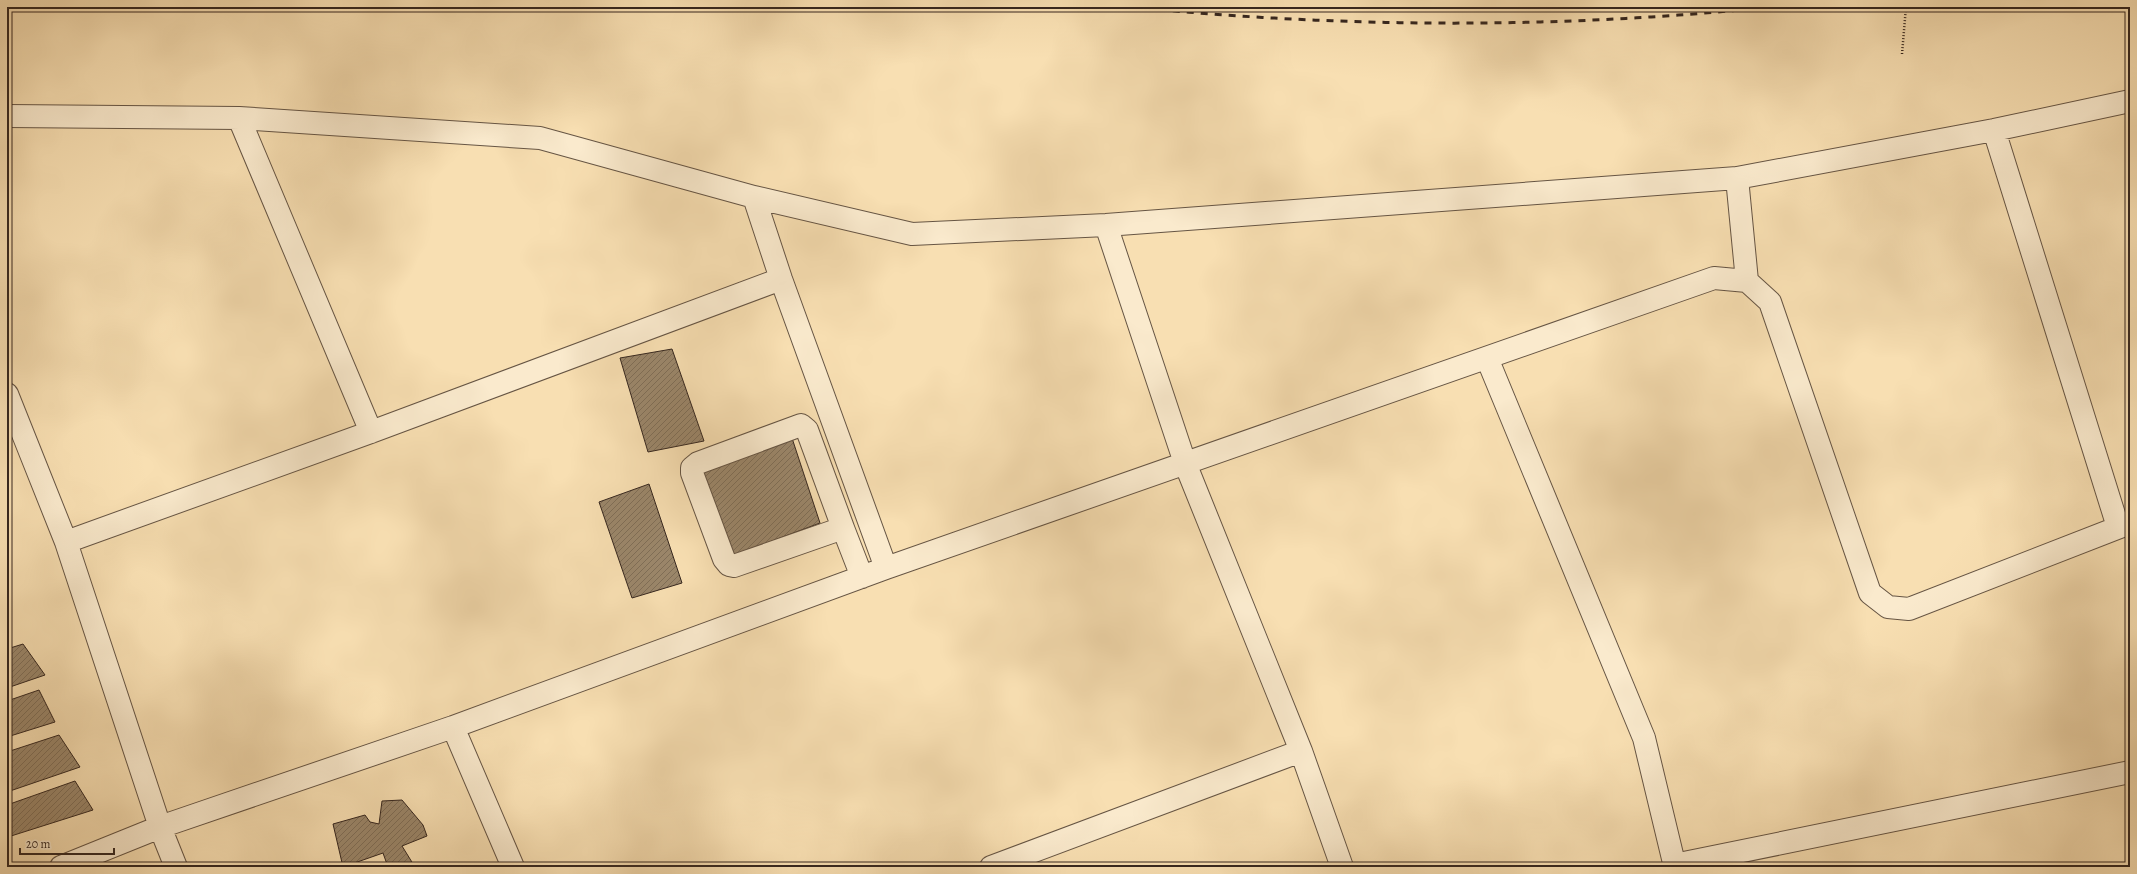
<svg xmlns="http://www.w3.org/2000/svg" width="2137" height="874" viewBox="0 0 2137 874" font-family="Alegreya,serif">
  <style>
    .building { fill: url(#building-hatch); stroke: #36271f }
    .lines { fill: none; stroke-linecap: round; stroke-linejoin: round }
    .minor-casing { stroke: #654; stroke-width: 24 }
    .path { stroke: #36271f; stroke-width: 2.5; stroke-dasharray: 1 2; stroke-linecap: butt }
    .minor { stroke: #faeacd; stroke-width: 22 }
    .rail { stroke: #36271f; stroke-width: 3; stroke-dasharray: 7 7; stroke-linecap: butt }
  </style>
  <defs>
    <pattern id="building-hatch" width="6" height="6" patternUnits="userSpaceOnUse"><rect width="6" height="6" fill="#9b876b"/><path d="M-1 1l2-2M0 6l6-6M5 7l2-2" fill="none" stroke="#7f6e57"/></pattern>
  </defs>
  <rect width="100%" height="100%" fill="#f8dfb2"/>
  <filter id="stains"><feTurbulence type="fractalNoise" baseFrequency=".005" numOctaves="4"/><feColorMatrix values="0 0 0 0 .2 0 0 0 0 .09 0 0 0 0 .02 0 0 0 .5 -.17"/></filter>
  <radialGradient id="worn" r=".72"><stop offset=".6" stop-color="#630" stop-opacity="0"/><stop offset="1" stop-color="#630" stop-opacity=".3"/></radialGradient>
  <path class="building" d="M 672,349 L 704,441 L 648,452 L 620,358 Z
    M 790,432 L 820,523 L 732,556 L 701,470 Z
    M 649,484 L 682,583 L 632,598 L 599,502 Z
    M 23,644 L 45,675 L 7,688 L 7,649 Z
    M 39,690 L 55,722 L 7,737 L 7,701 Z
    M 59,735 L 80,767 L 7,792 L 7,752 Z
    M 75,781 L 93,810 L 11,836 L 7,827 L 7,805 Z
    M 402,800 L 423,825 L 427,836 L 402,846 L 415,867 L 388,867 L 383,853 L 343,867 L 333,824 L 365,815 L 370,822 L 379,824 L 382,801 Z
    M 435,863 L 436,867 L 424,867 Z"/>
  <g class="lines">
    <g class="minor-casing">
      <path id="minor" d="M 7,116 L 239,118 L 540,138 L 754,197 L 912,234 L 1106,225 L 1737,178 L 1994,130 L 2130,101
        M 239,118 L 371,432
        M 1994,130 L 2118,527
        M 1737,178 L 1747,281
        M 754,197 L 781,279 L 886,568
        M 1106,225 L 1185,463 L 1301,751 L 1342,867
        M 1487,358 L 1644,738 L 1675,867
        M 7,394 L 66,542 L 160,827 L 176,867
        M 801,425 L 807,430 L 843,528 L 734,566 L 729,565 L 724,559 L 692,473 L 692,468 L 698,463 Z
        M 843,528 L 862,577
        M 66,542 L 371,432 L 781,279
        M 453,727 L 513,867
        M 1674,865 L 2130,772
        M 61,867 L 160,827 L 453,727 L 886,568 L 1714,278 L 1747,281 L 1770,302 L 1870,593 L 1888,607 L 1909,609 L 2130,523
        M 991,867 L 1301,751"/>
    </g>
    <path class="path" d="M 1902,54 L 1906,7"/>
    <use href="#minor" class="minor"/>
    <path class="rail" d="M 1131,7 C 1343,28 1558,29 1770,7"/>
  </g>
  <rect width="2137" height="874" fill="none" stroke="#f8dfb2" stroke-width="24"/>
  <rect x="8" y="8" width="2121" height="858" fill="none" stroke="#36271f" stroke-width="2"/>
  <rect x="12" y="12" width="2113" height="850" fill="none" stroke="#36271f"/>
  <path d="M20 848v6h94v-6" fill="none" stroke="#36271f" stroke-width="2"/>
  <text x="26" y="848" font-size="12" fill="#36271f" stroke="#faeacd" stroke-width="3" paint-order="stroke">20 m</text>
  <rect width="100%" height="100%" filter="url(#stains)"/>
  <rect width="100%" height="100%" fill="url(#worn)"/>
</svg>
